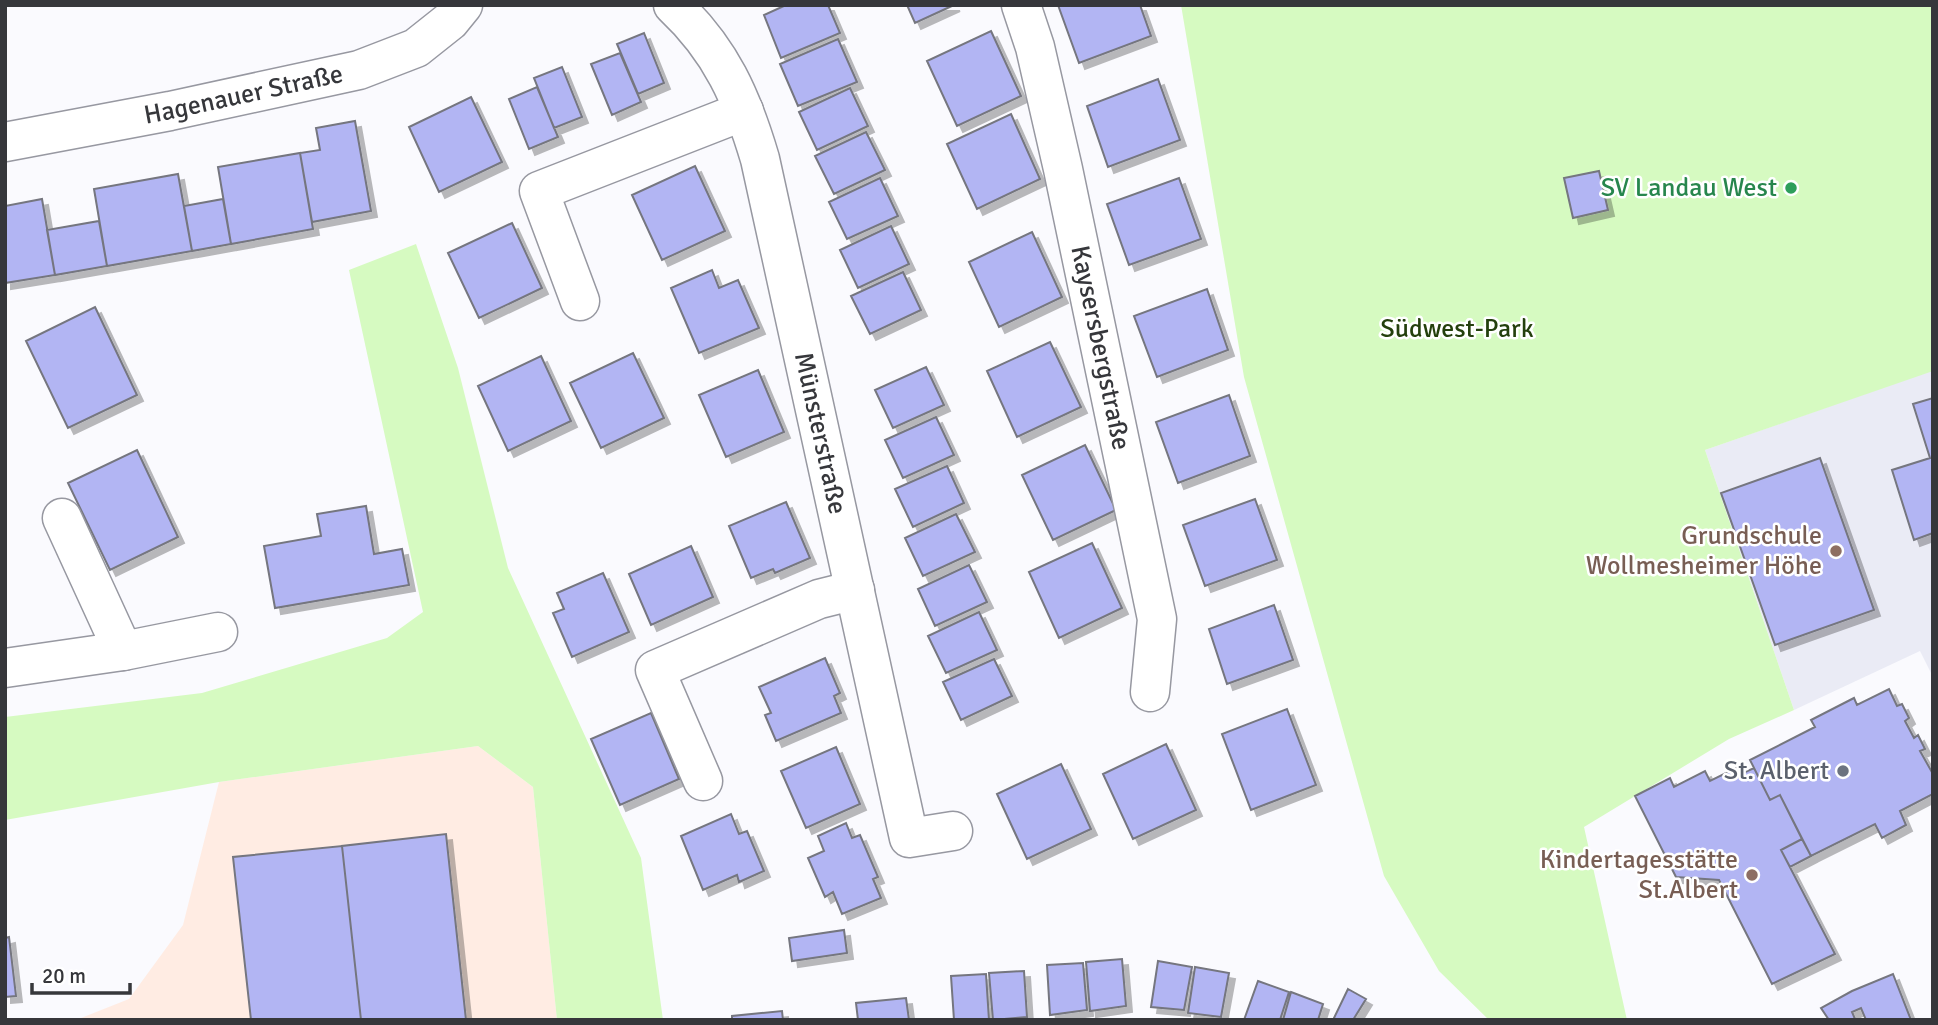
<svg xmlns="http://www.w3.org/2000/svg" width="1938" height="1025" viewBox="0 0 1938 1025" font-family="Signika,sans-serif">
  <style>
    .built { fill: #eaebf5 }
    .industrial { fill: #ffece3 }
    .green { fill: #d6fac1 }
    .building { fill: #b2b5f3; stroke: #75767f; stroke-width: 2; filter: url(#shadow) }
    .lines { fill: none; stroke-linecap: round; stroke-linejoin: round }
    .minor-casing { stroke: #9798a1; stroke-width: 41 }
    .minor { stroke: #fff; stroke-width: 38 }
    .leisure-dot { fill: #2e9e5b; stroke: #fff; stroke-width: 2.5 }
    .education-dot { fill: #8d6e63; stroke: #fff; stroke-width: 2.5 }
    .worship-dot { fill: #6b7280; stroke: #fff; stroke-width: 2.5 }
    .labels { text-anchor: middle; dominant-baseline: central; stroke-width: 5; stroke-linejoin: round; paint-order: stroke }
    .street-label { font-size: 26px; fill: #36373b; stroke: #fff }
    .leisure-label { font-size: 26px; fill: #27864d; stroke: #fff; text-anchor: end }
    .park-label { font-size: 26px; fill: #24400d; stroke: #fff }
    .education-label { font-size: 26px; fill: #785e54; stroke: #fff; text-anchor: end }
    .worship-label { font-size: 26px; fill: #5b616d; stroke: #fff; text-anchor: end }
  </style>
  <defs>
    <filter id="shadow"><feDropShadow dx="6" dy="6" stdDeviation="0" flood-color="#0004"/></filter>
  </defs>
  <rect width="100%" height="100%" fill="#fafafe"/>
  <path class="built" d="M 1933,370 L 1933,677 L 1920,651 L 1794,710 L 1705,450 Z"/>
  <path class="industrial" d="M 478,746 L 533,787 L 557,1020 L 76,1020 L 129,999 L 183,925 L 219,782 Z"/>
  <path class="green" d="M 1181,5 L 1933,5 L 1933,371 L 1705,450 L 1794,710 L 1729,739 L 1584,827 L 1627,1020 L 1489,1020 L 1439,971 L 1384,876 L 1244,377 Z
    M 416,244 L 458,368 L 508,568 L 641,858 L 663,1020 L 557,1020 L 533,787 L 478,746 L 219,782 L 5,820 L 5,717 L 202,693 L 387,638 L 423,612 L 349,270 Z"/>
  <path class="building" d="M 786,5 L 828,5 L 840,33 L 781,58 L 764,15 Z
    M 907,5 L 954,5 L 915,23 Z
    M 1058,5 L 1140,5 L 1151,36 L 1079,63 Z
    M 991,31 L 1021,96 L 957,126 L 927,61 Z
    M 644,33 L 664,83 L 638,94 L 617,44 Z
    M 838,39 L 857,82 L 798,106 L 780,64 Z
    M 620,53 L 641,102 L 612,115 L 591,64 Z
    M 562,67 L 582,117 L 554,128 L 534,78 Z
    M 1158,79 L 1180,140 L 1108,167 L 1087,106 Z
    M 537,87 L 558,137 L 529,149 L 509,99 Z
    M 850,88 L 868,126 L 817,150 L 799,112 Z
    M 471,97 L 502,162 L 439,192 L 409,127 Z
    M 1011,114 L 1040,179 L 977,209 L 947,144 Z
    M 355,121 L 371,211 L 312,222 L 300,153 L 320,150 L 316,128 Z
    M 866,132 L 885,170 L 834,194 L 815,156 Z
    M 300,153 L 313,229 L 231,244 L 218,167 Z
    M 695,166 L 725,231 L 662,260 L 632,195 Z
    M 1599,171 L 1608,210 L 1573,218 L 1564,178 Z
    M 178,174 L 192,251 L 107,266 L 94,189 Z
    M 880,178 L 898,216 L 847,239 L 829,202 Z
    M 1179,178 L 1201,239 L 1129,265 L 1107,204 Z
    M 42,199 L 55,275 L 5,283 L 5,206 Z
    M 223,199 L 231,244 L 192,251 L 184,206 Z
    M 99,221 L 107,266 L 55,275 L 47,230 Z
    M 512,223 L 542,288 L 479,318 L 448,253 Z
    M 891,226 L 909,264 L 858,288 L 840,250 Z
    M 1032,232 L 1062,297 L 999,327 L 969,262 Z
    M 712,270 L 719,288 L 738,280 L 759,328 L 699,353 L 671,288 Z
    M 903,272 L 921,310 L 870,334 L 851,296 Z
    M 1207,289 L 1228,350 L 1157,377 L 1134,316 Z
    M 95,307 L 137,395 L 68,428 L 26,341 Z
    M 1050,342 L 1081,407 L 1017,437 L 987,371 Z
    M 633,353 L 664,418 L 601,448 L 570,383 Z
    M 541,356 L 571,421 L 508,451 L 478,386 Z
    M 926,367 L 944,405 L 893,428 L 875,390 Z
    M 758,370 L 784,432 L 726,457 L 699,395 Z
    M 1229,395 L 1250,456 L 1178,483 L 1156,422 Z
    M 1933,398 L 1933,533 L 1914,540 L 1892,470 L 1930,458 L 1913,404 Z
    M 936,417 L 954,455 L 903,478 L 885,440 Z
    M 1085,445 L 1116,510 L 1053,540 L 1022,475 Z
    M 137,450 L 178,537 L 110,570 L 68,483 Z
    M 1820,458 L 1874,610 L 1775,645 L 1721,493 Z
    M 947,466 L 964,503 L 913,527 L 895,489 Z
    M 1255,499 L 1277,560 L 1205,586 L 1183,525 Z
    M 786,502 L 810,558 L 775,573 L 773,569 L 751,578 L 729,526 Z
    M 366,506 L 374,554 L 402,549 L 409,585 L 275,608 L 264,546 L 321,536 L 317,514 Z
    M 956,514 L 975,552 L 923,576 L 905,538 Z
    M 1092,543 L 1122,608 L 1059,638 L 1029,572 Z
    M 691,546 L 713,597 L 651,625 L 629,574 Z
    M 969,565 L 987,602 L 935,626 L 918,589 Z
    M 603,573 L 629,632 L 572,657 L 553,613 L 564,609 L 557,593 Z
    M 1274,605 L 1293,660 L 1227,684 L 1209,629 Z
    M 979,612 L 997,650 L 946,673 L 928,636 Z
    M 825,658 L 840,693 L 834,696 L 841,713 L 776,741 L 765,715 L 771,713 L 759,687 Z
    M 994,659 L 1012,696 L 961,720 L 943,682 Z
    M 1889,689 L 1897,706 L 1902,704 L 1909,718 L 1905,721 L 1914,738 L 1918,735 L 1925,749 L 1920,751 L 1933,774 L 1933,794 L 1900,811 L 1906,825 L 1882,838 L 1875,824 L 1811,856 L 1780,795 L 1770,800 L 1750,760 L 1815,727 L 1811,720 L 1854,698 L 1857,705 Z
    M 1287,709 L 1316,785 L 1251,810 L 1222,734 Z
    M 651,713 L 679,779 L 620,805 L 591,739 Z
    M 1166,744 L 1196,810 L 1133,839 L 1103,774 Z
    M 836,747 L 860,804 L 806,828 L 781,771 Z
    M 1061,764 L 1091,829 L 1027,859 L 997,794 Z
    M 1736,768 L 1739,775 L 1754,768 L 1770,800 L 1780,795 L 1802,839 L 1781,850 L 1835,954 L 1772,984 L 1719,880 L 1676,877 L 1635,796 L 1670,778 L 1674,787 L 1705,771 L 1710,781 Z
    M 731,814 L 739,834 L 747,831 L 764,871 L 739,882 L 737,875 L 703,890 L 681,836 Z
    M 846,823 L 852,838 L 860,835 L 878,877 L 873,879 L 881,898 L 842,914 L 833,892 L 825,897 L 808,858 L 824,851 L 818,836 Z
    M 446,834 L 466,1020 L 361,1020 L 342,846 Z
    M 1802,839 L 1811,856 L 1790,867 L 1781,850 Z
    M 342,846 L 361,1020 L 251,1020 L 233,857 Z
    M 844,930 L 847,953 L 792,961 L 789,938 Z
    M 9,937 L 16,996 L 5,997 L 5,938 Z
    M 1122,959 L 1126,1006 L 1090,1011 L 1086,962 Z
    M 1158,961 L 1192,967 L 1184,1010 L 1151,1007 Z
    M 1083,963 L 1087,1010 L 1050,1015 L 1047,965 Z
    M 1195,967 L 1229,973 L 1221,1017 L 1188,1013 Z
    M 1024,971 L 1027,1017 L 993,1020 L 989,973 Z
    M 986,974 L 989,1020 L 954,1020 L 951,976 Z
    M 1893,974 L 1911,1020 L 1866,1020 L 1861,1008 L 1852,1012 L 1855,1019 L 1852,1020 L 1829,1020 L 1821,1008 L 1852,991 Z
    M 1258,981 L 1289,992 L 1280,1020 L 1244,1020 Z
    M 1348,989 L 1366,999 L 1353,1020 L 1337,1020 L 1334,1018 Z
    M 1291,992 L 1323,1004 L 1318,1020 L 1283,1020 Z
    M 906,998 L 909,1020 L 858,1020 L 856,1003 Z
    M 782,1011 L 783,1020 L 732,1020 L 732,1016 Z"/>
  <g class="lines">
    <g class="minor-casing">
      <g id="minor">
        <path id="s1" d="M 673,5 C 721,50 742,98 760,159 L 909,838 L 953,831"/>
        <path id="s2" d="M 1021,5 L 1035,47 L 1063,169 L 1157,619 L 1150,692"/>
        <path id="s3" d="M 5,142 L 170,111 L 359,70 L 416,48 L 450,21 L 463,5"/>
        <path d="M 580,301 L 539,191 L 744,111"/>
        <path d="M 123,651 L 218,632"/>
        <path d="M 5,668 L 123,651 L 62,518"/>
        <path d="M 703,781 L 655,670 L 819,599 L 855,590"/>
      </g>
    </g>
    <use href="#minor" class="minor"/>
  </g>
  <circle class="leisure-dot" cx="1791" cy="188" r="7"/>
  <g class="education-dot">
    <circle cx="1836" cy="551" r="7"/>
    <circle cx="1752" cy="875" r="7"/>
  </g>
  <circle class="worship-dot" cx="1843" cy="771" r="7"/>
  <g class="labels">
    <g class="street-label">
      <text stroke="none"><textPath href="#s3" startOffset="243">Hagenauer Straße</textPath></text>
      <text stroke="none"><textPath href="#s2" startOffset="352">Kaysersbergstraße</textPath></text>
      <text stroke="none"><textPath href="#s1" startOffset="460">Münsterstraße</textPath></text>
    </g>
    <g class="leisure-label">
      <text x="1777" y="188">SV Landau West</text>
    </g>
    <g class="park-label">
      <text x="1457" y="329">Südwest-Park</text>
    </g>
    <g class="education-label">
      <text x="1822" y="536">Grundschule<tspan x="1822" dy="30">Wollmesheimer Höhe</tspan></text>
      <text x="1738" y="860">Kindertagesstätte<tspan x="1738" dy="30">St.Albert</tspan></text>
    </g>
    <g class="worship-label">
      <text x="1829" y="771">St. Albert</text>
    </g>
  </g>
  <rect width="1938" height="1025" fill="none" stroke="#36373b" stroke-width="14"/>
  <path d="M32 983v10h98v-10" fill="none" stroke="#36373b" stroke-width="3.5"/>
  <text x="42" y="983" font-size="21" fill="#36373b" stroke="#ffffff" stroke-width="5" paint-order="stroke">20 m</text>
</svg>
